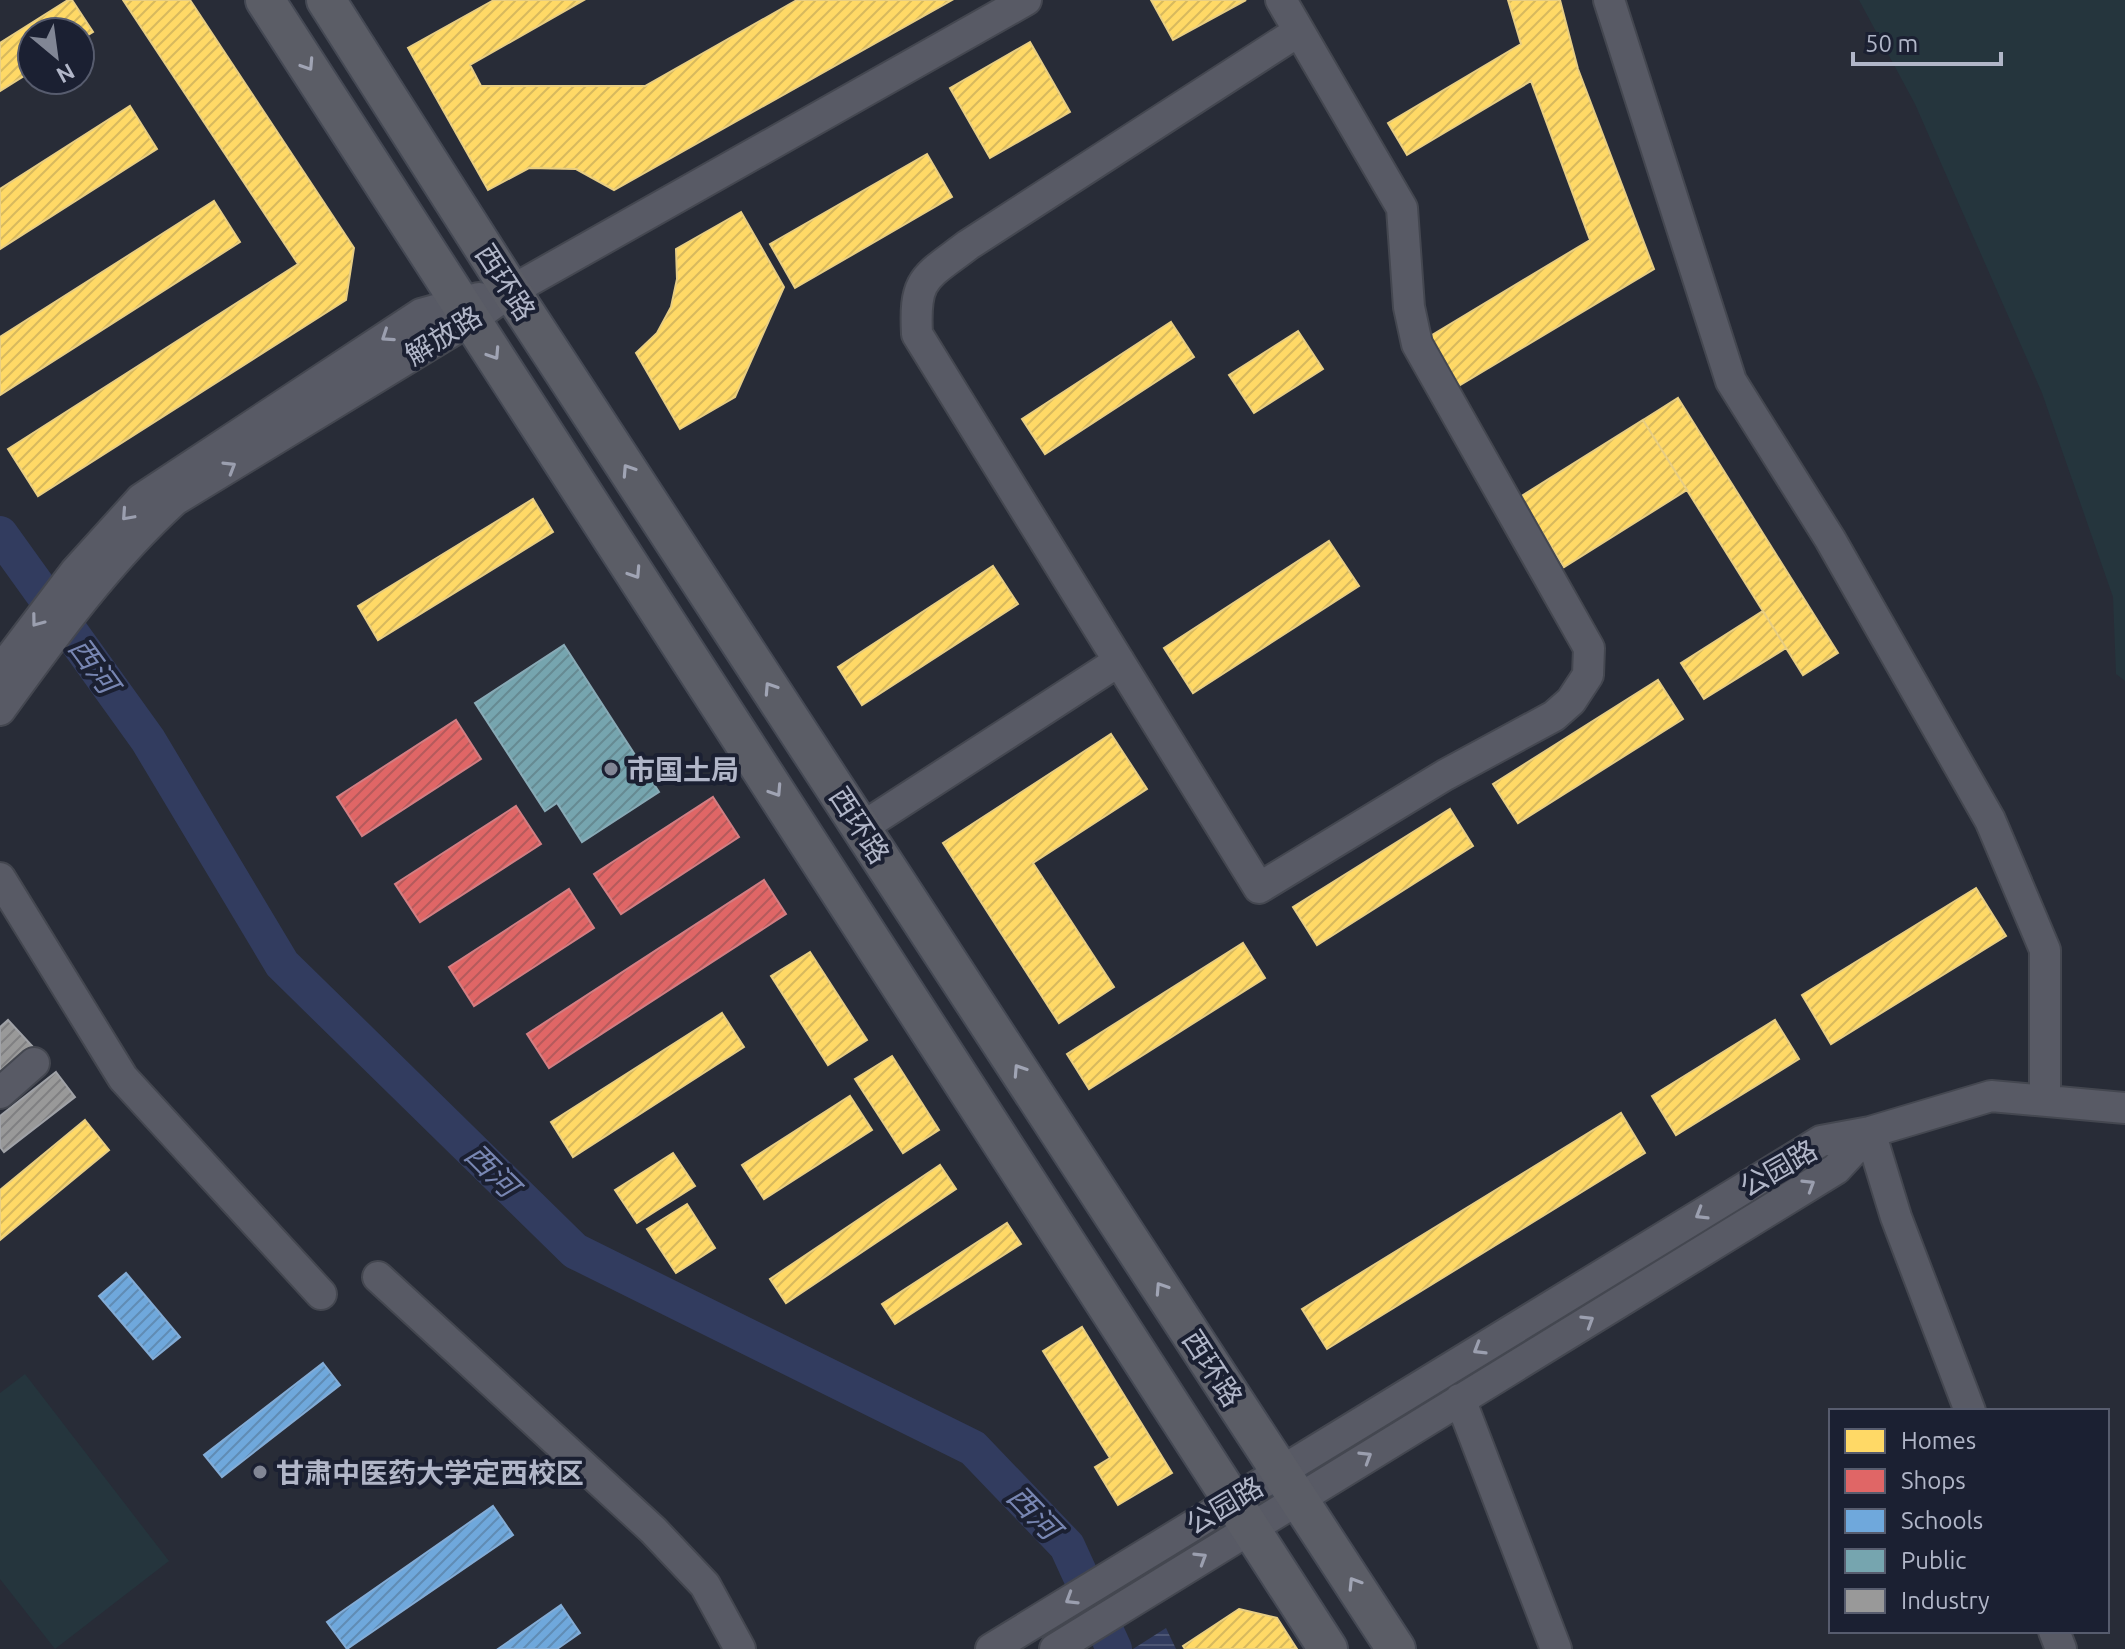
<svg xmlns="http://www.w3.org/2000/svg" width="2125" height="1649" viewBox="0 0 2125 1649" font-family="Ubuntu,'Noto Sans SC',sans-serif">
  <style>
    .grass { fill: #25353d }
    .water { fill: url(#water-rules) }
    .homes { fill: url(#homes-hatch); stroke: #e8ce83; stroke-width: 2 }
    .shops { fill: url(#shops-hatch); stroke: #d27e83; stroke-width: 2 }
    .schools { fill: url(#schools-hatch); stroke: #83acd6; stroke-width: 2 }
    .public { fill: url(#public-hatch); stroke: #88aab6; stroke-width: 2 }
    .industry { fill: url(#industry-hatch); stroke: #a0a2a7; stroke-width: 2 }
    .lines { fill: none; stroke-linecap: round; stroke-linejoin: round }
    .river { stroke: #323c5f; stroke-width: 36 }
    .minor-casing { stroke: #444750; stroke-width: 34 }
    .major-casing { stroke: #454954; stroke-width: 42 }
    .minor { stroke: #585a65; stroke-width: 30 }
    .major { stroke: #5b5d66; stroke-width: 38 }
    .oneway { stroke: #a0a4b4 }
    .oneway2 { stroke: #9b9faf }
    .poi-dot { fill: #818695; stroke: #1b2032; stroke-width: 3 }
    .labels { text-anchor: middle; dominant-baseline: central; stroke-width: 8; stroke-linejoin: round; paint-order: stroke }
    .street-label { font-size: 28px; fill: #b1b6c8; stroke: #1b2032 }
    .poi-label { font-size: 28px; font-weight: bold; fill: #b1b6c8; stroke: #1b2032; text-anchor: start }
    .water-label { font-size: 30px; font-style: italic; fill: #7886b2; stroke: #1b2032 }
  </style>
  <defs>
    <pattern id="water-rules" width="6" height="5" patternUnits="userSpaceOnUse" patternTransform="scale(2)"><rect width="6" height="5" fill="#323c5f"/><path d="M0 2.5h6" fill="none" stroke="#4d5674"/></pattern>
    <pattern id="homes-hatch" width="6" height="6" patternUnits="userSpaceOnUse" patternTransform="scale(2)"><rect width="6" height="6" fill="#ffd966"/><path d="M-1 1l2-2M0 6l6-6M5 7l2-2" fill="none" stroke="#d7b95e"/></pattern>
    <pattern id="shops-hatch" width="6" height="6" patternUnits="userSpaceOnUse" patternTransform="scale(2)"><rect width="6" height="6" fill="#e06666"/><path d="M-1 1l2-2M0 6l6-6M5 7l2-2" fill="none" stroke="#b55a5c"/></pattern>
    <pattern id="schools-hatch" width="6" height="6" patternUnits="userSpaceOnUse" patternTransform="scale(2)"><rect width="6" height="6" fill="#6fa8dc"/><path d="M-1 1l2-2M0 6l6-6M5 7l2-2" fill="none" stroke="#608cb4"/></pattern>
    <pattern id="public-hatch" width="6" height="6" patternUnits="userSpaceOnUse" patternTransform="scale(2)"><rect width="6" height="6" fill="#76a5af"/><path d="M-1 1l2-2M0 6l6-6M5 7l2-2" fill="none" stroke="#668a92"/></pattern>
    <pattern id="industry-hatch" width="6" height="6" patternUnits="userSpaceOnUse" patternTransform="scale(2)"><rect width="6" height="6" fill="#999"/><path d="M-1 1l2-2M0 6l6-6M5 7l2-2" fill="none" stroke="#808082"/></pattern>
  </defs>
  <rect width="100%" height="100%" fill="#282c37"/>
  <path class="grass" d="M 1859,0 L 2125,0 L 2125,681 L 2116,674 L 2113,597 L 2042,393 L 1915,104 Z
    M 25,1374 L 169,1561 L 55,1649 L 0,1579 L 0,1393 Z"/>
  <path class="water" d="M 1166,1628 L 1176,1649 L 1133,1649 Z"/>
  <path class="homes" d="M 68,0 L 72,0 L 93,32 L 80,40 L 80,32 L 32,32 L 32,71 L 0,91 L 0,43 Z
    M 123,0 L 190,0 L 354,248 L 346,300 L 38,496 L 8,449 L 298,264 Z
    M 494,0 L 584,0 L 470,65 L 481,86 L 645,86 L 797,0 L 952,0 L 614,190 L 576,169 L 529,168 L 488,190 L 408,48 Z
    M 1151,0 L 1246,0 L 1173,40 Z
    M 1508,0 L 1560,0 L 1578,69 L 1654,269 L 1457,387 L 1427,338 L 1590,240 L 1531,81 L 1407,155 L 1388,123 L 1521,44 Z
    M 1030,42 L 1070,112 L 990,158 L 950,88 Z
    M 130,106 L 157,149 L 0,249 L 0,189 Z
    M 927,154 L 952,197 L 795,288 L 770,244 Z
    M 214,201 L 240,242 L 0,395 L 0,337 Z
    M 741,212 L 784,287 L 735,397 L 680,429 L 636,353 L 657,333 L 671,307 L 677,279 L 676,249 Z
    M 1171,322 L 1194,357 L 1045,454 L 1022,419 Z
    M 1298,331 L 1323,369 L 1254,413 L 1229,375 Z
    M 1678,398 L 1838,653 L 1803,675 L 1643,420 Z
    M 1643,420 L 1687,490 L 1564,567 L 1520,497 Z
    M 533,499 L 553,532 L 378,640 L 358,606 Z
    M 1329,541 L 1359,586 L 1193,693 L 1164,648 Z
    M 993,566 L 1018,604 L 862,705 L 838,667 Z
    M 1763,611 L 1786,648 L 1704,699 L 1681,663 Z
    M 1658,680 L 1683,719 L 1518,823 L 1493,784 Z
    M 1111,734 L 1147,789 L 1033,863 L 1114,987 L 1059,1023 L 943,843 Z
    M 1450,809 L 1473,846 L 1317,945 L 1293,907 Z
    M 1976,888 L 2006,936 L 1831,1044 L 1802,995 Z
    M 1243,943 L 1265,978 L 1089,1089 L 1067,1054 Z
    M 810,952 L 867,1040 L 828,1065 L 771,976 Z
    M 722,1013 L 744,1047 L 573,1157 L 551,1122 Z
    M 1775,1020 L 1799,1059 L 1676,1135 L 1652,1096 Z
    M 892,1056 L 939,1130 L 903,1153 L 855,1079 Z
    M 850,1096 L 872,1130 L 764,1199 L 742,1165 Z
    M 1621,1113 L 1645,1153 L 1327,1349 L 1302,1309 Z
    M 85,1120 L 109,1150 L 0,1240 L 0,1190 Z
    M 673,1153 L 695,1186 L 637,1223 L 615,1190 Z
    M 940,1165 L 956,1189 L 786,1303 L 770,1279 Z
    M 687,1204 L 715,1248 L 676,1273 L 647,1229 Z
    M 1007,1223 L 1021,1244 L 895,1324 L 882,1304 Z
    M 1082,1327 L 1172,1473 L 1118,1505 L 1095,1467 L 1110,1458 L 1043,1351 Z
    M 1239,1609 L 1277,1618 L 1297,1649 L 1185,1649 L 1183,1646 Z"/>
  <path class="shops" d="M 456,720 L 481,759 L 362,836 L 337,797 Z
    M 713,797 L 739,837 L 621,914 L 594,874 Z
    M 516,806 L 541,844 L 420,922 L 395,884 Z
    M 764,880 L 786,914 L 549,1068 L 527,1034 Z
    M 569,889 L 594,928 L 474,1006 L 449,967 Z"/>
  <path class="schools" d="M 126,1273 L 180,1337 L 153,1359 L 99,1296 Z
    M 323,1363 L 340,1385 L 222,1477 L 204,1455 Z
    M 493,1506 L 513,1535 L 347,1649 L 327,1622 Z
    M 561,1605 L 580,1633 L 557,1649 L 498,1649 Z"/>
  <path class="public" d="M 564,645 L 659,792 L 582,842 L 557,803 L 545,811 L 475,703 Z"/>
  <path class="industry" d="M 8,1020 L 33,1047 L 0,1077 L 0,1027 Z
    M 56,1072 L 75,1097 L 4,1152 L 0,1147 L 0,1116 Z"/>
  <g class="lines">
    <path class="river" d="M 0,534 L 148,740 L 282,964 L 575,1251 L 973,1448 L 1067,1546 L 1114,1649"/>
    <g class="minor-casing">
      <path id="minor" d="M 1281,0 L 1402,208 L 1409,307 L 1417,344 L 1589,648 L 1588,675 L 1571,701 L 1554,716 L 1445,775 L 1259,888 L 917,334 C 914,277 925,278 968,245 L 1299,31
        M 1609,0 L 1731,381 L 1830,539 L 1990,820 L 2045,950 L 2045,1099
        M 0,671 L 75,572 L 141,499 L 421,314 L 479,298
        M 0,710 C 53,637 108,561 175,500 L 472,319 L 511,291 L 1026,0
        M 861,828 L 1119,661
        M 0,878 L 123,1078 L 321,1294
        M 0,1093 L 34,1063
        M 1870,1132 L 1896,1217 L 1970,1411
        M 378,1277 L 653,1530 L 705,1585 L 740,1649
        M 1460,1399 L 1556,1649
        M 2054,1631 L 2061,1649
        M 991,1649 L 1821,1141 L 1870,1132 L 1991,1096 L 2125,1108
        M 1055,1649 L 1836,1169 L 1870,1132"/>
    </g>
    <g class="major-casing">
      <path id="major" d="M 265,0 L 1328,1649
        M 326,0 L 511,291 L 1396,1649"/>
    </g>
    <use href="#minor" class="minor"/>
    <use href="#major" class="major"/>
  </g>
  <defs><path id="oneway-chevron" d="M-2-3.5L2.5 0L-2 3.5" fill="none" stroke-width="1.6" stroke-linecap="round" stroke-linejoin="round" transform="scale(2)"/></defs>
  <g class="oneway">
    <use href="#oneway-chevron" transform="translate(308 65) rotate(57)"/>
    <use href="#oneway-chevron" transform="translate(494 354) rotate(57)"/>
    <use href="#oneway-chevron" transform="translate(628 470) rotate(-123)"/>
    <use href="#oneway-chevron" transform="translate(635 573) rotate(57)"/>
    <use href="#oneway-chevron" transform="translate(770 688) rotate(-123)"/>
    <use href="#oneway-chevron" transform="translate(776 791) rotate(57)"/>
    <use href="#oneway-chevron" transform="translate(1019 1070) rotate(-123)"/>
    <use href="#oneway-chevron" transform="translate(1161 1288) rotate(-123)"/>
    <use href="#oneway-chevron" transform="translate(1354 1583) rotate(-122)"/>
  </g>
  <g class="oneway2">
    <use href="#oneway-chevron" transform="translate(387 336) rotate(146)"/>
    <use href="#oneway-chevron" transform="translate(230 467) rotate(-31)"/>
    <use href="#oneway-chevron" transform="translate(127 515) rotate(132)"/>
    <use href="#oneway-chevron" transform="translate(37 621) rotate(127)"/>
    <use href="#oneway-chevron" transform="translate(1809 1185) rotate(-32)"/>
    <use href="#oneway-chevron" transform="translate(1701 1214) rotate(149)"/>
    <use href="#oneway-chevron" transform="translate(1588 1321) rotate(-32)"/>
    <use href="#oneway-chevron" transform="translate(1479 1349) rotate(149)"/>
    <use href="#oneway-chevron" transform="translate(1366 1457) rotate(-32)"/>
    <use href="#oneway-chevron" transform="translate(1201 1558) rotate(-32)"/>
    <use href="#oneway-chevron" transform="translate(1071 1599) rotate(148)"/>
  </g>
  <g class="poi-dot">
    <circle cx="611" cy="769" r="8"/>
    <circle cx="260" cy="1472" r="8"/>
  </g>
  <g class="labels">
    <g class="street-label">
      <text transform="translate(506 282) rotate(57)">西环路</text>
      <text transform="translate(443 335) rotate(-32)">解放路</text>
      <text transform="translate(860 825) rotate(57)">西环路</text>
      <text transform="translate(1778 1168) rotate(-30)">公园路</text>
      <text transform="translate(1213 1368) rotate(57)">西环路</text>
      <text transform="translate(1224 1505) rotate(-31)">公园路</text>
    </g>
    <g class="poi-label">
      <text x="627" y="769">市国土局</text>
      <text x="276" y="1472">甘肃中医药大学定西校区</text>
    </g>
    <g class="water-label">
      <text transform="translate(94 665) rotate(54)">西河</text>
      <text transform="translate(492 1170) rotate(45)">西河</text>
      <text transform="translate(1034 1512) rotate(46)">西河</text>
    </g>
  </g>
  <rect x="1829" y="1409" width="280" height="224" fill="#1b2032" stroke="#575c6e" stroke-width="2"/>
  <rect x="1845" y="1429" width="40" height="24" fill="#ffd966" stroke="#575c6e" stroke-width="2"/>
  <text x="1901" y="1449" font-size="24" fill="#b1b6c8">Homes</text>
  <rect x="1845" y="1469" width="40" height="24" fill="#e06666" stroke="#575c6e" stroke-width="2"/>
  <text x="1901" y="1489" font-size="24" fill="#b1b6c8">Shops</text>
  <rect x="1845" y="1509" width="40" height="24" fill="#6fa8dc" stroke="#575c6e" stroke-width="2"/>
  <text x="1901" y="1529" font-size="24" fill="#b1b6c8">Schools</text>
  <rect x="1845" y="1549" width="40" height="24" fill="#76a5af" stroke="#575c6e" stroke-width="2"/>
  <text x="1901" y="1569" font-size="24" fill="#b1b6c8">Public</text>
  <rect x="1845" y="1589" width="40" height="24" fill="#999999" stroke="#575c6e" stroke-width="2"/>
  <text x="1901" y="1609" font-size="24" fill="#b1b6c8">Industry</text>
  <g transform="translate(56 56) rotate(151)"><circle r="38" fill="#1b2032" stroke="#575c6e" stroke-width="2"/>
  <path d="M0-6L14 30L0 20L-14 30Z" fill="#818695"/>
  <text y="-12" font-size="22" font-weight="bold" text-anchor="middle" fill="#b1b6c8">N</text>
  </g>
  <path d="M1853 52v12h148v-12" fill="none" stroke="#b1b6c8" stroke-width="4"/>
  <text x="1865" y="52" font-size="24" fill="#b1b6c8" stroke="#1b2032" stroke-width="6" paint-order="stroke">50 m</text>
</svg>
